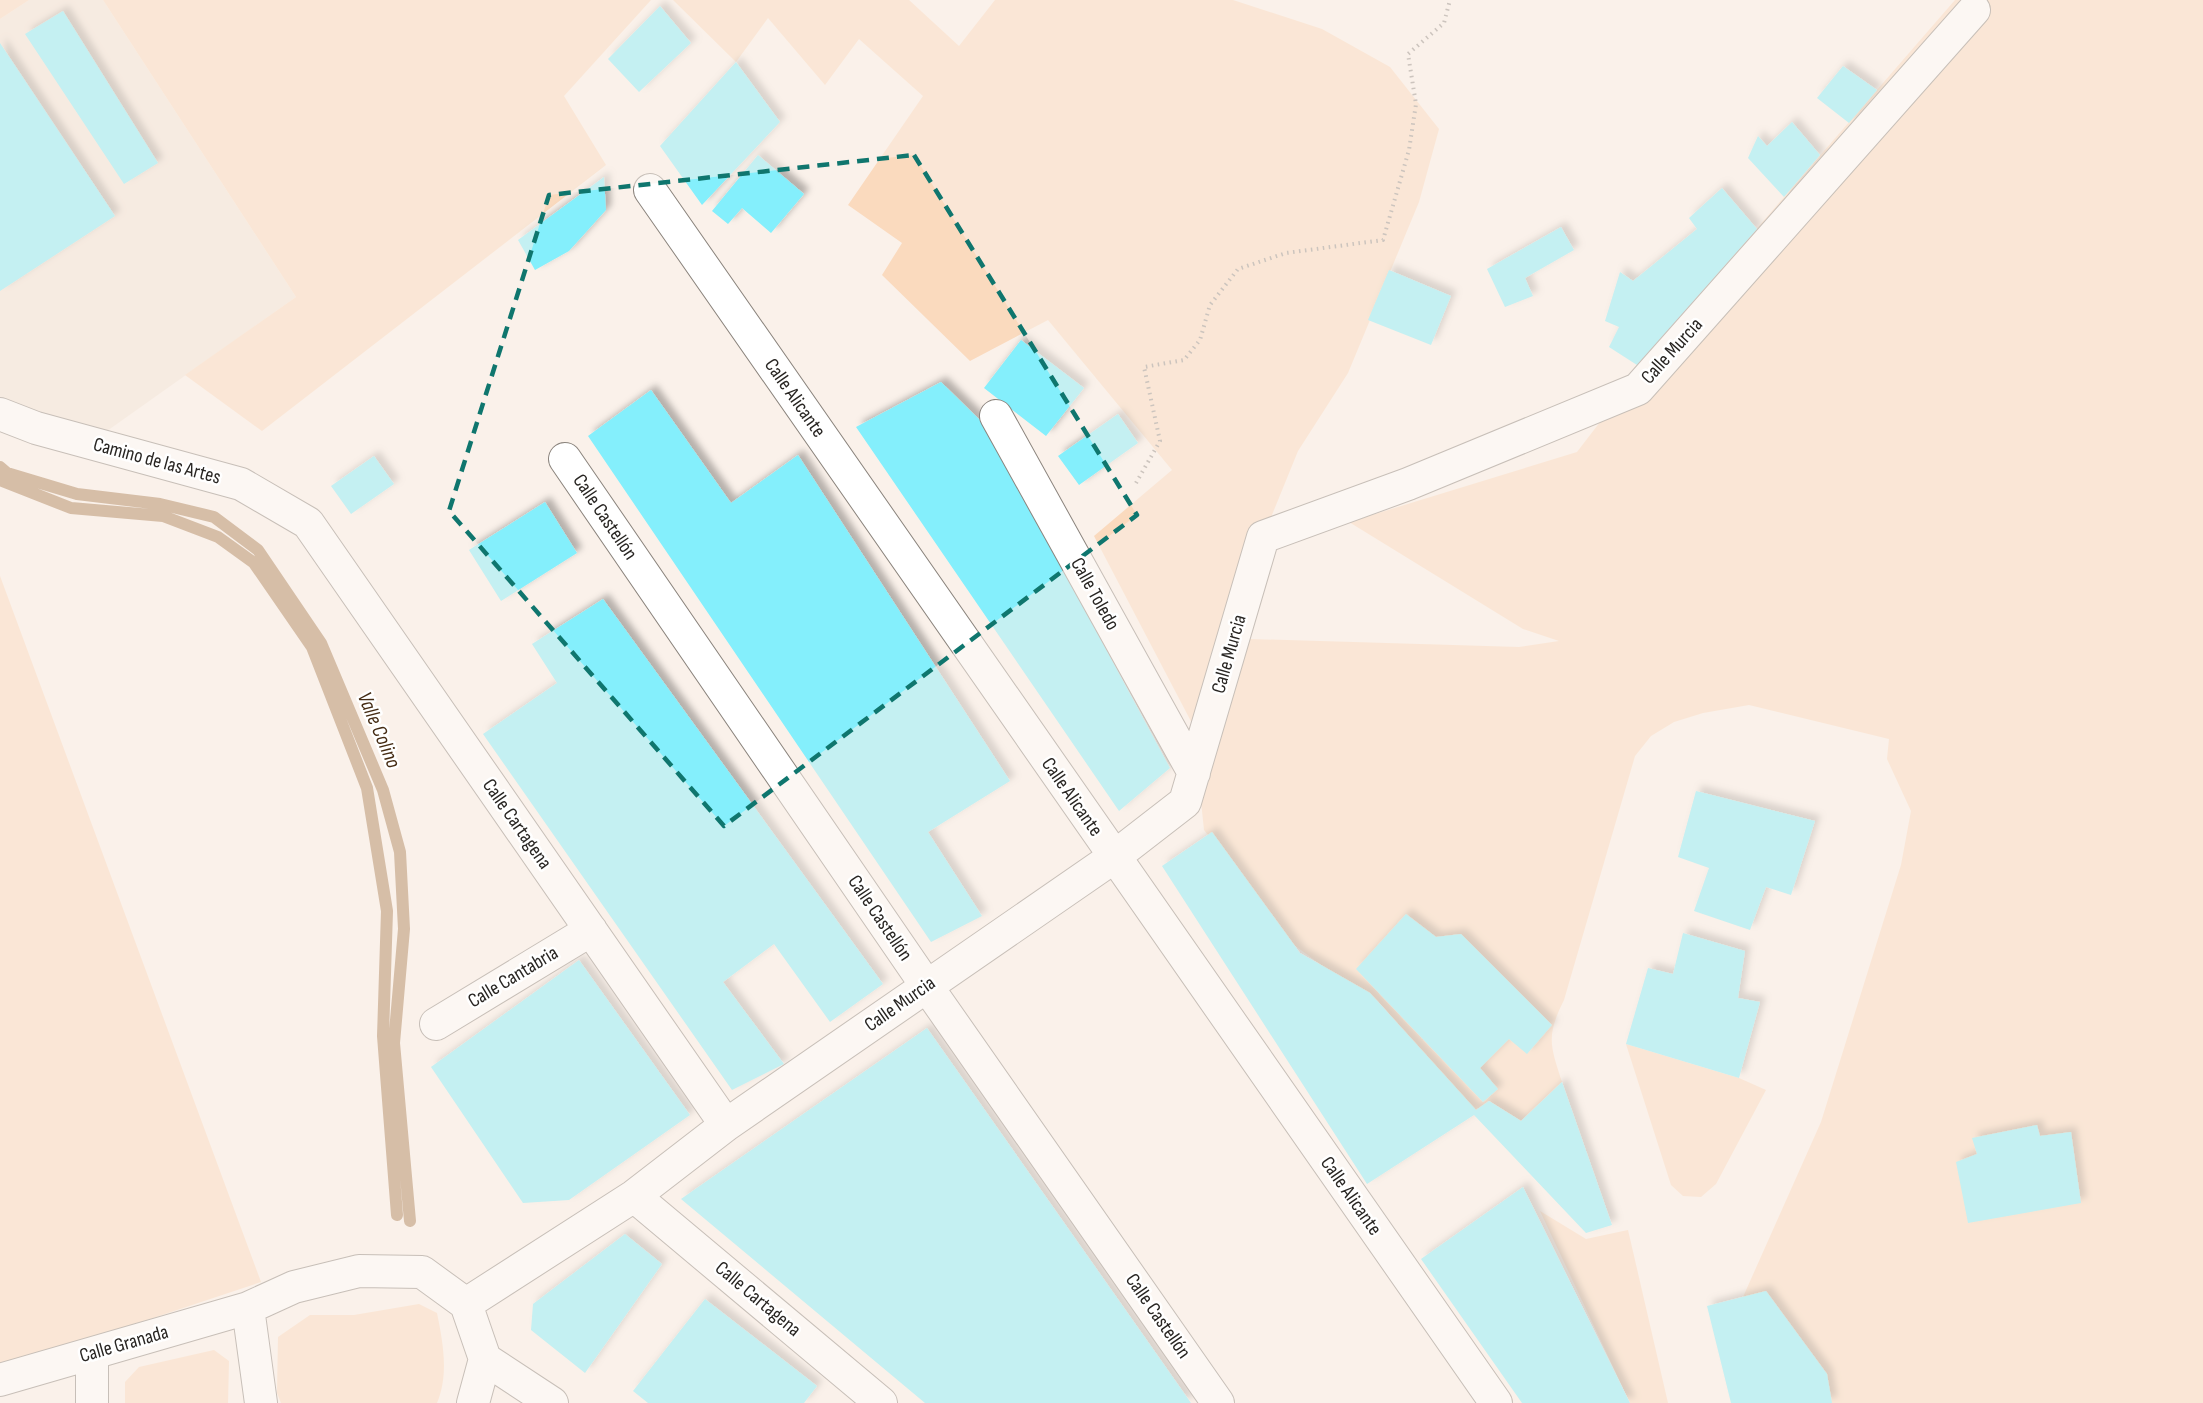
<svg xmlns="http://www.w3.org/2000/svg" width="2203" height="1403" viewBox="0 0 2203 1403" font-family="'Sofia Sans Condensed',sans-serif">
  <style>
    .built { fill: #f2e4d7 }
    .green { fill: #fadabe }
    .lines { fill: none; stroke-linecap: round; stroke-linejoin: round }
    .stream { stroke: #aa8058; stroke-width: 12 }
    .building { fill: #84effc; filter: url(#shadow) }
    .street-casing { stroke: #8b847d; stroke-width: 34 }
    .path { stroke: #948e89; stroke-width: 4; stroke-dasharray: 1.5 4.5; stroke-linecap: butt }
    .street { stroke: #fff; stroke-width: 32 }
    .marked { fill: none; stroke: #0f766e; stroke-width: 4.5; stroke-dasharray: 12 8; stroke-linejoin: round }
    .labels { text-anchor: middle; dominant-baseline: central; stroke-width: 5; stroke-linejoin: round; paint-order: stroke }
    .street-label { font-size: 20px; fill: #292623; stroke: #fff }
    .water-label { font-size: 21px; font-style: italic; fill: #452c14; stroke: #fff }
  </style>
  <defs>
    <filter id="shadow"><feDropShadow dx="5.5" dy="-5.5" stdDeviation="3" flood-color="#0004"/></filter>
  </defs>
  <rect width="100%" height="100%" fill="#faf1ea"/>
  <path class="built" d="M 29,0 L 103,0 L 296,297 L 90,443 L 0,414 L 0,19 Z"/>
  <path class="green" d="M 0,0 L 29,0 L 0,19 Z
    M 103,0 L 651,0 L 564,96 L 606,165 L 262,431 L 185,375 L 296,297 Z
    M 673,0 L 909,0 L 959,46 L 995,0 L 1233,0 L 1322,29 L 1390,67 L 1439,129 L 1419,202 L 1348,373 L 1298,451 L 1263,537 L 1195,729 L 1094,536 L 1172,470 L 1048,320 L 970,361 L 882,275 L 902,243 L 848,205 L 923,96 L 859,39 L 825,85 L 768,18 L 736,62 Z
    M 1955,0 L 2203,0 L 2203,1403 L 1832,1403 L 1743,1297 L 1821,1122 L 1901,865 L 1911,811 L 1887,759 L 1889,739 L 1749,705 L 1703,713 L 1674,722 L 1651,736 L 1635,756 L 1564,1000 C 1546,1036 1550,1045 1562,1082 L 1521,1121 L 1489,1101 L 1473,1113 L 1378,1001 L 1336,976 L 1286,939 L 1204,830 L 1201,801 L 1249,639 L 1519,647 L 1559,641 L 1523,629 L 1349,522 L 1577,452 L 1687,309 Z
    M 0,576 L 261,1282 L 0,1369 Z
    M 1626,1044 L 1739,1078 L 1766,1090 L 1716,1184 L 1701,1197 L 1683,1196 L 1671,1185 Z
    M 1540,1211 L 1586,1239 L 1628,1230 L 1668,1403 L 1630,1403 Z
    M 419,1304 L 437,1313 C 443,1343 449,1374 437,1403 L 281,1403 L 277,1393 L 278,1337 L 310,1315 L 354,1315 Z
    M 214,1350 L 229,1361 L 228,1403 L 125,1403 L 125,1382 L 139,1367 Z"/>
  <g class="lines">
    <path class="stream" d="M 0,467 L 7,473 L 77,494 L 160,504 L 214,517 L 258,550 L 321,643 L 383,790 L 400,852 L 404,929 L 394,1043 L 410,1221
      M 0,480 L 71,508 L 163,516 L 218,537 L 254,563 L 312,647 L 367,788 L 387,911 L 383,1036 L 397,1215"/>
  </g>
  <path class="building" d="M 660,6 L 691,43 L 639,92 L 608,59 Z
    M 63,11 L 158,163 L 124,184 L 25,34 Z
    M 0,43 L 115,216 L 0,291 Z
    M 736,62 L 780,122 L 702,205 L 660,146 Z
    M 1843,66 L 1877,90 L 1849,123 L 1817,98 Z
    M 1792,122 L 1820,155 L 1784,197 L 1748,158 L 1758,136 L 1767,146 Z
    M 758,155 L 804,194 L 771,233 L 742,208 L 728,224 L 712,211 Z
    M 604,177 L 606,210 L 569,251 L 535,270 L 518,240 Z
    M 1722,188 L 1757,229 L 1637,365 L 1609,347 L 1619,327 L 1605,321 L 1620,272 L 1633,281 L 1697,229 L 1689,218 Z
    M 1561,227 L 1574,250 L 1525,278 L 1533,296 L 1505,307 L 1487,269 Z
    M 1389,270 L 1451,296 L 1431,345 L 1368,320 Z
    M 1021,340 L 1084,388 L 1046,436 L 984,388 Z
    M 941,382 L 985,425 L 1170,768 L 1119,811 L 856,427 Z
    M 651,390 L 731,503 L 798,455 L 1010,781 L 928,832 L 982,916 L 931,942 L 588,436 Z
    M 1118,414 L 1138,443 L 1079,485 L 1058,456 Z
    M 374,456 L 394,484 L 351,514 L 331,486 Z
    M 545,502 L 577,553 L 501,601 L 469,550 Z
    M 603,599 L 883,984 L 830,1022 L 774,944 L 723,982 L 784,1064 L 732,1090 L 483,734 L 557,683 L 532,644 Z
    M 1696,791 L 1815,821 L 1791,895 L 1766,887 L 1750,930 L 1694,911 L 1709,868 L 1678,857 Z
    M 1212,832 L 1300,953 L 1370,993 L 1476,1110 L 1489,1101 L 1521,1121 L 1562,1082 L 1612,1225 L 1586,1233 L 1474,1115 L 1367,1184 L 1162,866 Z
    M 1406,914 L 1436,937 L 1461,934 L 1552,1025 L 1527,1054 L 1509,1039 L 1480,1068 L 1498,1089 L 1483,1102 L 1356,969 Z
    M 1683,933 L 1745,951 L 1738,998 L 1760,1002 L 1739,1078 L 1626,1044 L 1648,968 L 1673,974 Z
    M 579,960 L 690,1115 L 569,1200 L 523,1203 L 431,1067 Z
    M 927,1028 L 1191,1403 L 925,1403 L 681,1199 Z
    M 2037,1125 L 2040,1136 L 2071,1132 L 2081,1203 L 1968,1223 L 1956,1162 L 1977,1154 L 1972,1138 Z
    M 1523,1187 L 1630,1403 L 1522,1403 L 1421,1259 Z
    M 625,1234 L 662,1264 L 585,1373 L 531,1330 L 533,1304 Z
    M 1766,1291 L 1827,1374 L 1832,1403 L 1731,1403 L 1707,1306 Z
    M 705,1299 L 817,1386 L 804,1403 L 648,1403 L 633,1391 Z"/>
  <g class="lines">
    <g class="street-casing">
      <path id="street" d="M 650,190 L 1496,1403
        M 0,414 L 36,428 L 241,484 L 308,523 L 726,1125
        M 996,416 L 1194,773
        M 565,459 L 926,985 L 1218,1403
        M 436,1024 L 591,930
        M 634,1196 L 881,1403
        M 466,1304 L 634,1196 L 726,1125 L 1114,857 L 1185,802 L 1263,537 L 1408,484 L 1638,389 L 1974,10
        M 92,1354 L 92,1403
        M 485,1359 L 552,1403
        M 0,1380 L 248,1308
        M 261,1403 L 248,1308 L 294,1287 L 359,1271 L 422,1272 L 466,1304 L 485,1359 L 473,1403"/>
    </g>
    <path class="path" d="M 1136,483 L 1160,441 L 1144,367 L 1184,360 L 1200,340 L 1210,305 L 1238,269 L 1286,253 L 1383,240 L 1409,150 L 1416,104 L 1408,54 L 1444,23 L 1450,0"/>
    <use href="#street" class="street"/>
  </g>
  <path d="M0 0H2203V1403H0ZM 914,155 L 1137,515 L 724,826 L 449,511 L 549,195 Z" fill="#faf1ea" fill-opacity=".55" fill-rule="evenodd"/>
  <path class="marked" d="M 914,155 L 1137,515 L 724,826 L 449,511 L 549,195 Z"/>
  <g class="labels">
    <g class="street-label">
      <text transform="translate(1672 351) rotate(-48)">Calle Murcia</text>
      <text transform="translate(795 398) rotate(55)">Calle Alicante</text>
      <text transform="translate(157 461) rotate(15)">Camino de las Artes</text>
      <text transform="translate(605 517) rotate(56)">Calle Castellón</text>
      <text transform="translate(1095 594) rotate(61)">Calle Toledo</text>
      <text transform="translate(1229 654) rotate(-74)">Calle Murcia</text>
      <text transform="translate(1072 797) rotate(55)">Calle Alicante</text>
      <text transform="translate(517 824) rotate(55)">Calle Cartagena</text>
      <text transform="translate(880 918) rotate(56)">Calle Castellón</text>
      <text transform="translate(513 977) rotate(-31)">Calle Cantabria</text>
      <text transform="translate(900 1004) rotate(-35)">Calle Murcia</text>
      <text transform="translate(1351 1196) rotate(55)">Calle Alicante</text>
      <text transform="translate(758 1299) rotate(40)">Calle Cartagena</text>
      <text transform="translate(1158 1316) rotate(55)">Calle Castellón</text>
      <text transform="translate(124 1344) rotate(-16)">Calle Granada</text>
    </g>
    <g class="water-label">
      <text transform="translate(379 730) rotate(67)">Valle Colino</text>
    </g>
  </g>
</svg>
